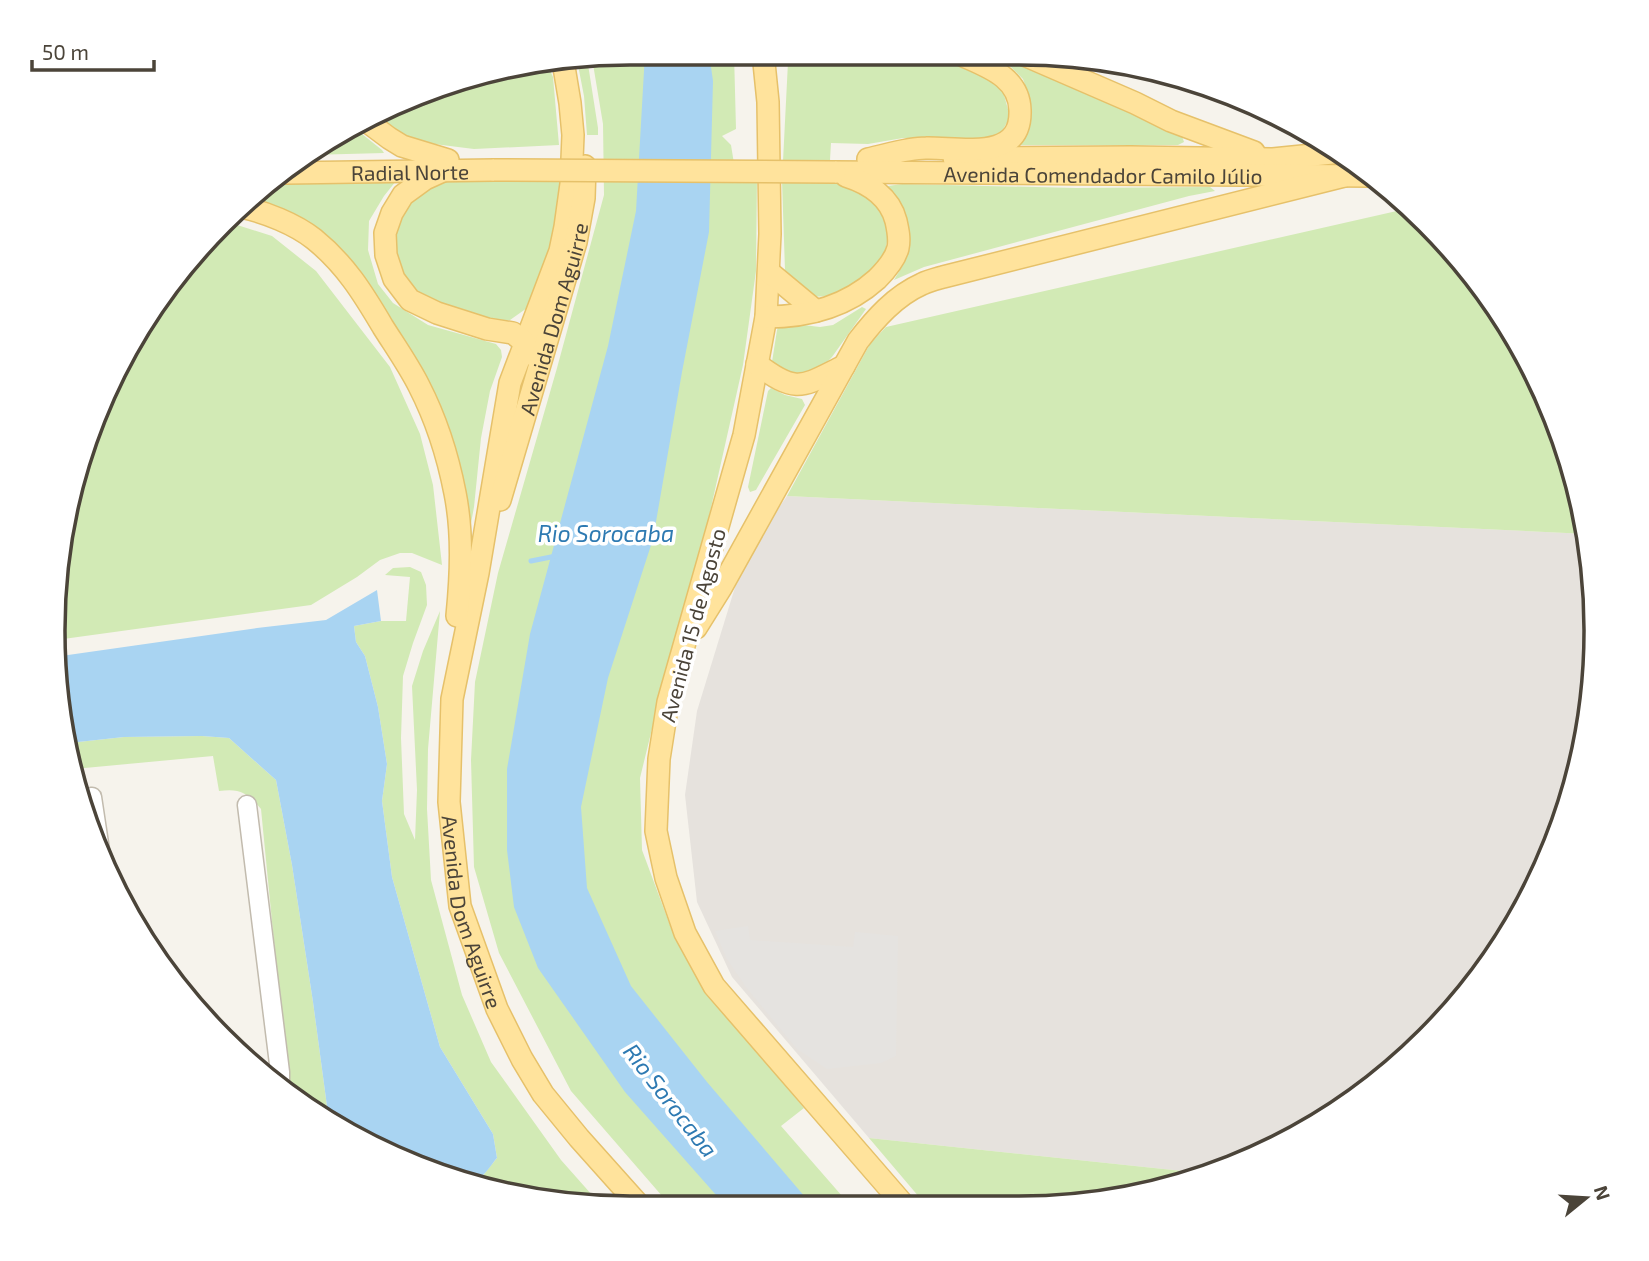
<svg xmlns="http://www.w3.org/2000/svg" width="1649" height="1261" viewBox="0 0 1649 1261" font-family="'Exo 2',sans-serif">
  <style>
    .industrial { fill: #e6e2dd }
    .green { fill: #d2eab5 }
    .parking { fill: #e5e3e0 }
    .water { fill: #a9d4f2 }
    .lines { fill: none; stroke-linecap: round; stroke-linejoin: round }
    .stream { stroke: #a9d4f2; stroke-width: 5 }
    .minor-casing { stroke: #c2bbae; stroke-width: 21 }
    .major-casing { stroke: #e6c16a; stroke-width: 24 }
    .minor { stroke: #fff; stroke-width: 18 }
    .major { stroke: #ffe39c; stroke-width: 21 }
    .major-bridge-casing { stroke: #e6c16a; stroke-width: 24; stroke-linecap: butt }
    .major-bridge { stroke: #ffe39c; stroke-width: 21 }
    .labels { text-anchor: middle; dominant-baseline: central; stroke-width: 7; stroke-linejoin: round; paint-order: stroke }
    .street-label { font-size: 21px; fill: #4b4439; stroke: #fff }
    .water-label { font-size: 23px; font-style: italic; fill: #2e7ab2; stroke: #fff }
    .rim { fill: none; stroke: #4b4439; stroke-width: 3.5 }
  </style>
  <rect width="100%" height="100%" fill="#f6f3ec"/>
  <path class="industrial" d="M 787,496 L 1587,534 L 1596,630 L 1585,743 L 1553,851 L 1499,951 L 1427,1039 L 1340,1111 L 1211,1174 L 869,1138 L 732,977 L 697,902 L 685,795 L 697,711 L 744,558 Z"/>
  <path class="green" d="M 631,53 L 734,53 L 736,129 L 722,136 L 731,145 L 736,176 L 757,177 L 756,271 L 743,365 L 699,561 L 670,655 L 640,778 L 642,850 L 671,928 L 714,999 L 804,1108 L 781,1126 L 849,1204 L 669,1204 L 571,1091 L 499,953 L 474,867 L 471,760 L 475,682 L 498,573 L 557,368 L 604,195 L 603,124 L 592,58 Z
    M 793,53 L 938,53 L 986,77 L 1003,91 L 1010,117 L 1001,133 L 987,139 L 966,141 L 903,138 L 868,144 L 831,143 L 829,177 L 854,181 L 886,213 L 889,233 L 885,251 L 874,269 L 852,285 L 830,296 L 809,297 L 785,270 L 782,181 L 788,62 Z
    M 986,54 L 1007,54 L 1020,59 L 1182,136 L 1184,142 L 1178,145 L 1013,145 L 1029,117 L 1029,97 L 1023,79 L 1006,62 Z
    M 587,58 L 598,128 L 598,135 L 587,135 L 584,96 L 577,60 Z
    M 547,64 L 553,77 L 559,145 L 474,149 L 426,143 L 395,131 L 375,116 L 481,72 Z
    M 352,126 L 382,150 L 384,153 L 309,155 L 341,130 Z
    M 562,174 L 555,228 L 537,286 L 527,308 L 510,320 L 489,324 L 424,299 L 409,286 L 395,264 L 395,220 L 409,200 L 442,179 Z
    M 396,181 L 384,196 L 369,221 L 368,250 L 378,284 L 393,303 L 428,325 L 496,344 L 501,350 L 502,357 L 490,391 L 481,438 L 474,507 L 464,561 L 458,486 L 364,281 L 251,199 L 273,183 Z
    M 902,184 L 1076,188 L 1210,187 L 1215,191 L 1189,196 L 924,267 L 894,280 L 903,265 L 907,245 L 888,186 Z
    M 1410,208 L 1427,222 L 1499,309 L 1552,409 L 1585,517 L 1587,534 L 787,496 L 870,344 L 886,327 Z
    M 221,223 L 234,224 L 272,236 L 316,271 L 390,367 L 420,434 L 433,485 L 442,565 L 412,553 L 400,553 L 380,560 L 357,577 L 311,605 L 56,640 L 64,517 L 112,375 Z
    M 862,307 L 866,309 L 832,357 L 822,367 L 796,378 L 772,362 L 777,330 L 779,325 L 795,324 L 820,327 L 833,325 Z
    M 771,388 L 785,395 L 802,399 L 805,405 L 756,490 L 750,492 L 748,487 L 768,391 Z
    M 410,567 L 421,572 L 426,585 L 427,605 L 413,643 L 403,676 L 401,738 L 404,814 L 415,840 L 417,790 L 412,686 L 423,651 L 440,611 L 428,749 L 427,809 L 431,880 L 462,995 L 491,1062 L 561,1160 L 600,1204 L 555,1203 L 469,1183 L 480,1179 L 497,1158 L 493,1134 L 440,1047 L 392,877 L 382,801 L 387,764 L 378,707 L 365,656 L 356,642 L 354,626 L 381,621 L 406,621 L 410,577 L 385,575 L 393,568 Z
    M 202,736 L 229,738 L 276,780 L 292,865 L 313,1002 L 329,1121 L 310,1111 L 289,1095 L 261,809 C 248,793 240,788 219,791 L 213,756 L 74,769 L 69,743 L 124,737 Z
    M 869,1138 L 1211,1174 L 1205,1178 L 1094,1204 L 925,1204 Z"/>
  <path class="parking" d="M 748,926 L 750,940 L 853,947 L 855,932 L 898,936 L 896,1056 L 881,1063 L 827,1069 L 797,1049 L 746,987 L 727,959 L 715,931 Z"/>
  <path class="water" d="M 645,53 L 709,53 L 713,81 L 709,232 L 682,372 L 653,539 L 608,678 L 581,807 L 587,888 L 631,986 L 707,1082 L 811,1204 L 724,1204 L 625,1092 L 538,968 L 514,907 L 507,850 L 507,769 L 530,634 L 608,346 L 636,211 Z
    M 377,590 L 381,621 L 354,626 L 356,642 L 365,656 L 378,707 L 387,764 L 382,801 L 392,877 L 440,1047 L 493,1134 L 497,1158 C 490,1166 481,1182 469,1183 C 449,1186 352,1132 329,1121 L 313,1002 L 292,865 L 276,780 L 229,738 L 202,736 L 124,737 L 69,743 L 54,668 L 54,657 L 257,628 L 326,620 Z"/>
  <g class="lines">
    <path class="stream" d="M 531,561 L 556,556"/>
    <g class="minor-casing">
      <path id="minor" d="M 92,797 L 100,850
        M 247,805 L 280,1072 L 280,1087"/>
    </g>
    <g class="major-casing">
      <g id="major">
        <path d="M 763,53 L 768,102 L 770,234 L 766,317 L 744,435 L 668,702 L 659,759 L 656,831 L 666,878 L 685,933 L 714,986 L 903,1204"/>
        <path d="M 1022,54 L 1135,103 L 1171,121 L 1254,152"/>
        <path id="s1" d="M 563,61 L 570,103 L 573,135 L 571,184 L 565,227 L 560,251 L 510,383 L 478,573 L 452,699 L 449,802 L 460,906 L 497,1009 L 522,1059 L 543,1094 L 579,1138 L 638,1204"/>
        <path d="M 365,120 L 389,138 L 402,146 L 448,160"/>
        <path d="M 954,158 L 1131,157 L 1273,159 L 1342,152"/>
        <path d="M 868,159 C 887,155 907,148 926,148 C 959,147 1022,163 1020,110 C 1019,75 984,66 957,53"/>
        <path d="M 447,169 L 425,179 L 403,195 L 392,213 L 385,233 L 386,255 L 394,279 L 410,300 L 437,313 L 487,329 L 513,333 L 524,342 L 529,354"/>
        <path id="s2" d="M 835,172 L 1371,176"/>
        <path id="s3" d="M 286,173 L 494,170"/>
        <path d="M 241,207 C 265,212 295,224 314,239 C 345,264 363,293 383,327 C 395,346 409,366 419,386 C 436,419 448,457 455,493 C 463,533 461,575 457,616"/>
        <path d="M 769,272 L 816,311"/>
        <path d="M 766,317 C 806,317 846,307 877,279 C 885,271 895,260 898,248 C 900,239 898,230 896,221 C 890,197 868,183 846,176"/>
        <path d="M 757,364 C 797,395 803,386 844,366"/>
        <path id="s4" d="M 500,500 L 576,242 L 584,198 L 585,166"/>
        <path d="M 696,628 L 721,588 L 858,341 C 875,319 895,296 922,284 C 928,281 936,279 943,277 L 1344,176"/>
      </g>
    </g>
    <use href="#minor" class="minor"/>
    <use href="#major" class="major"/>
    <g class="major-bridge-casing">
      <path id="major-bridge" d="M 494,170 L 835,172"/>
    </g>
    <use href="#major-bridge" class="major-bridge"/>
  </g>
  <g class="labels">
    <g class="street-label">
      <text stroke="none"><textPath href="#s3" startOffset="124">Radial Norte</textPath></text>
      <text stroke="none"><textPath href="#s2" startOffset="268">Avenida Comendador Camilo Júlio</textPath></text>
      <text stroke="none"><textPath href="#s4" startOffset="189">Avenida Dom Aguirre</textPath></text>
      <text transform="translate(692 625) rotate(-75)">Avenida 15 de Agosto</text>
      <text stroke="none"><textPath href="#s1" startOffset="870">Avenida Dom Aguirre</textPath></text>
    </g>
    <g class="water-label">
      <text x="606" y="533">Rio Sorocaba</text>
      <text transform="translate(671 1100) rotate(52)">Rio Sorocaba</text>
    </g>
  </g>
  <path d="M0 0H1649V1261H0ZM630 65H1019A565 565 0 0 1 1584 630V631A565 565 0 0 1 1019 1196H630A565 565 0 0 1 65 631V630A565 565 0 0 1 630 65Z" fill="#fff" fill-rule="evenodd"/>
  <path class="rim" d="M630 65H1019A565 565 0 0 1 1584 630V631A565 565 0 0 1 1019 1196H630A565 565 0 0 1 65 631V630A565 565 0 0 1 630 65Z"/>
  <g transform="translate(1586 1198) rotate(72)" stroke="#ffffff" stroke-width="5" paint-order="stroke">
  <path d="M0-5L12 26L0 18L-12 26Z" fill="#4b4439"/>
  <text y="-10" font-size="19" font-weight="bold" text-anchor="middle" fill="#4b4439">N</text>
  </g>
  <path d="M32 60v10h122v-10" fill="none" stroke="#4b4439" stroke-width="3.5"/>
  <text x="42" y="60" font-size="21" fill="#4b4439" stroke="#ffffff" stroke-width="5" paint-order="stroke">50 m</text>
</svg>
